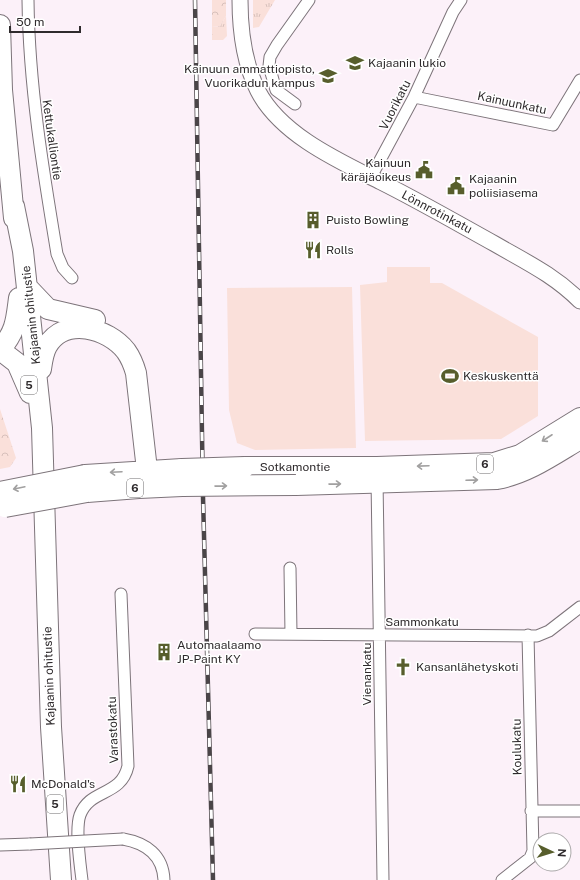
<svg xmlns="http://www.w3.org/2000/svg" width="580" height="880" viewBox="0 0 580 880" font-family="'Public Sans',sans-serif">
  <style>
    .grass { fill: url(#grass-tufts) }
    .forest { fill: url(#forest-crowns) }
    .garden { fill: #fae0da }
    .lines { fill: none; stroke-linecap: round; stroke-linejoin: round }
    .street-casing { stroke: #7d747a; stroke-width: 13 }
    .secondary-casing { stroke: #7d747a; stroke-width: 17 }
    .highway-casing { stroke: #7d747a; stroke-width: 22 }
    .street { stroke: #fff; stroke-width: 11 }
    .secondary { stroke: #fff; stroke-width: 15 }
    .highway { stroke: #fff; stroke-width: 20 }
    .rail-casing { stroke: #4a4548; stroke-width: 4.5 }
    .rail { stroke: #fff; stroke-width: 3; stroke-dasharray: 9; stroke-linecap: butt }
    .street-bridge-casing { stroke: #7d747a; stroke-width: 13; stroke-linecap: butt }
    .highway-bridge-casing { stroke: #7d747a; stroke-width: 22; stroke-linecap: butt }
    .street-bridge { stroke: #fff; stroke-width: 11 }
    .highway-bridge { stroke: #fff; stroke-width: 20 }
    .oneway { stroke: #a1a0a0 }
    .labels { text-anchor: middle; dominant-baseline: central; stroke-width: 3; stroke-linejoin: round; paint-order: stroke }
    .shield { fill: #fff; stroke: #6d6b6c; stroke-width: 1 }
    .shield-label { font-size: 11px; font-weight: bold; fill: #2f2b2d }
    .poi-label { font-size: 12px; fill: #2f2b2d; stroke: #fff; text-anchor: start }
    .street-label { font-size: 12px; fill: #2f2b2d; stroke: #fff }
  </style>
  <defs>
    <pattern id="grass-tufts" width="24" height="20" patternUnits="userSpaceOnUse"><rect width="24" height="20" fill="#fae0da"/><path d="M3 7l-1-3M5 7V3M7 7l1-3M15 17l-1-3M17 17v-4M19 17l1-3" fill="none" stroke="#d7c0bb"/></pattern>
    <pattern id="forest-crowns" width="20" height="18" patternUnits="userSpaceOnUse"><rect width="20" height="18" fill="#fae0da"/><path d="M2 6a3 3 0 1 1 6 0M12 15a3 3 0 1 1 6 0" fill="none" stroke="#d7c0bb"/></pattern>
  </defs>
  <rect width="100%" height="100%" fill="#fcf1f9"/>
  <path class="grass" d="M 253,0 L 275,0 L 259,27 L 253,28 Z
    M 226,16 L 227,36 L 223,40 L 212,40 L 212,27 L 220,26 Z"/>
  <path class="forest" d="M 212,0 L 226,0 L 226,16 L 220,26 L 212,27 Z
    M 0,409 L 16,458 L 10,467 L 0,469 Z"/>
  <path class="garden" d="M 387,267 L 430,267 L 430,283 L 442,283 L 538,337 L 538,416 L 501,439 L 365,441 L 360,285 L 387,282 Z
    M 352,287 L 356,448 L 255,450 L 237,443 L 229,410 L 227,288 Z"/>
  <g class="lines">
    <g class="street-casing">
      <path id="street" d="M 28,0 C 29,86 43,170 57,254 L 63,268 L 72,278
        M 414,97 L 553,125 L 580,80
        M 295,104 L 276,90 L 269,66 L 270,57 L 277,45 L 309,0
        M 371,177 L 414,97 L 453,12 L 461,0
        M 377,479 L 383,880
        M 290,568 L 291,634
        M 255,634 L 537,636 L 549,631 L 580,607
        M 531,811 L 580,811
        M 123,839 C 146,843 163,855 164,880
        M 0,845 L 30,844
        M 82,880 C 80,864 75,829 80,815 C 90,788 121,797 128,766 L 121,594
        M 502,880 L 530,858 L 533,851 L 528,635"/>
    </g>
    <g class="secondary-casing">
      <path id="secondary" d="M 240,0 C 240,31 244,63 258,91 C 281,135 339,161 381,182 C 419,201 457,223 495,244 C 526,262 554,275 580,301"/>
    </g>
    <g class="highway-casing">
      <path id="highway" d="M 0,25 L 2,90 L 14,218
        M 14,206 L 23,251 L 42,428 L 51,727 L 61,880
        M 28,288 L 48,309 L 95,320
        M 0,350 C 16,331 16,321 19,298
        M 0,350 L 17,363 L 30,393
        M 41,369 C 42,362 43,353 47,346 C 65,316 108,328 126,351 C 131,358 134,366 136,373 L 147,470 L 155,487
        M 245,467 L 377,467 L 494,463 L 520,455 L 580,418
        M 85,475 L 182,469
        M 296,485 L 497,479 C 528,473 553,455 580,439
        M 87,492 L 139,488 L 182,486"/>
    </g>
    <use href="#street" class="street"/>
    <use href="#secondary" class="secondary"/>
    <use href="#highway" class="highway"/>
    <g class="rail-casing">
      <path id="rail" d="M 195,0 L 203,497 L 213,880"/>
    </g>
    <use href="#rail" class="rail"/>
    <g class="street-bridge-casing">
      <path id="street-bridge" d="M 30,844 L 123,839"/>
    </g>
    <g class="highway-bridge-casing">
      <path id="highway-bridge" d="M 182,469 L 245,467
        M 182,486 L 296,485
        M 0,492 L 85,475
        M 5,507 L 87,492"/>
    </g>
    <use href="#street-bridge" class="street-bridge"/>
    <use href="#highway-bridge" class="highway-bridge"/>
  </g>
  <defs><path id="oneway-shaft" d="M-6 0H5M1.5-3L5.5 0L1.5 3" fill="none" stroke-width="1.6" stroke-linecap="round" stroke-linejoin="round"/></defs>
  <g class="oneway">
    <use href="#oneway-shaft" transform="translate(547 438) rotate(147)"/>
    <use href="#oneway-shaft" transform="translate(423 466) rotate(178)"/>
    <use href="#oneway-shaft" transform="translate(116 472) rotate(177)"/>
    <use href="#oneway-shaft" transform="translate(472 480) rotate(-2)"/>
    <use href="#oneway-shaft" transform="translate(335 484) rotate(-1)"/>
    <use href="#oneway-shaft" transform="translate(221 486) rotate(-1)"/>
    <use href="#oneway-shaft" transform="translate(19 488) rotate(168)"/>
  </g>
  <defs>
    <g id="school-bare" transform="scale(1.38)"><path d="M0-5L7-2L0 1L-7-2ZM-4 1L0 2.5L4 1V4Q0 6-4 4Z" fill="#575e2c" stroke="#fff" stroke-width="2.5" paint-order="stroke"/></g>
    <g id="civic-bare" transform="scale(1.38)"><path d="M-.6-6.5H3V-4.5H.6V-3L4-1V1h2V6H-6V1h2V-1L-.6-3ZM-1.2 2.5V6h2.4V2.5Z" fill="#575e2c" stroke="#fff" stroke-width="2.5" paint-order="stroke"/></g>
    <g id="building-bare" transform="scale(1.38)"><path d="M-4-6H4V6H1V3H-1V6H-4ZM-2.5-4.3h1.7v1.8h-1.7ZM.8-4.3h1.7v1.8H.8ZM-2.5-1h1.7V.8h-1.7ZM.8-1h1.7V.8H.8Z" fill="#575e2c" stroke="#fff" stroke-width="2.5" paint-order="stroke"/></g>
    <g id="restaurant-bare" transform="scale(1.38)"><path d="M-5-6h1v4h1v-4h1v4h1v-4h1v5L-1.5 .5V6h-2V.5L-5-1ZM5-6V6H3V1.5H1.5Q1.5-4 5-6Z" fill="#575e2c" stroke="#fff" stroke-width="2.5" paint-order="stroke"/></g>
    <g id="stadium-bare" transform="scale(1.38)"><path d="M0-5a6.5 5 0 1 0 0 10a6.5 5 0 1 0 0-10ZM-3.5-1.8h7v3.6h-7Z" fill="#575e2c" stroke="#fff" stroke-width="2.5" paint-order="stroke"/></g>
    <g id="church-bare" transform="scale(1.38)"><path d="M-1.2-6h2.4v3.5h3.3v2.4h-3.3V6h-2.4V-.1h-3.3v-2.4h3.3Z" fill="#575e2c" stroke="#fff" stroke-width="2.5" paint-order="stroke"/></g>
  </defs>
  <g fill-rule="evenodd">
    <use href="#school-bare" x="355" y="63"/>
    <use href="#school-bare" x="328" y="76"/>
    <use href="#civic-bare" x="424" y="170"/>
    <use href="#civic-bare" x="456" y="186"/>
    <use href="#building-bare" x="313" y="220"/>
    <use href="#restaurant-bare" x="313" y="250"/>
    <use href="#stadium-bare" x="450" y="376"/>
    <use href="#building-bare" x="164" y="652"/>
    <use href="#church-bare" x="403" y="667"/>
    <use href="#restaurant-bare" x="18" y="784"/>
  </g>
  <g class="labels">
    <g class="shield">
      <rect x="21" y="376" width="16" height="18" rx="3"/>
      <rect x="477" y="455" width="16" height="18" rx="3"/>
      <rect x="127" y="479" width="16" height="18" rx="3"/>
      <rect x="47" y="795" width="16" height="18" rx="3"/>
    </g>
    <g class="shield-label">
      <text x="29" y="385">5</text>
      <text x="485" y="464">6</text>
      <text x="135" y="488">6</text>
      <text x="55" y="804">5</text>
    </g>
    <g class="poi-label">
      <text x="368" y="63">Kajaanin lukio</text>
      <text x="315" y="69" text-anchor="end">Kainuun ammattiopisto,<tspan x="315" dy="14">Vuorikadun kampus</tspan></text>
      <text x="411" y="163" text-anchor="end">Kainuun<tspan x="411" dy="14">käräjäoikeus</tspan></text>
      <text x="469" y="179">Kajaanin<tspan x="469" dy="14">poliisiasema</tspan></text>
      <text x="326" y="220">Puisto Bowling</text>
      <text x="326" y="250">Rolls</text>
      <text x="463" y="376">Keskuskenttä</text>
      <text x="177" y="645">Automaalaamo<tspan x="177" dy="14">JP-Paint KY</tspan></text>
      <text x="416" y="667">Kansanlähetyskoti</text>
      <text x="31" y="784">McDonald's</text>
    </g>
    <g class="street-label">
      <text transform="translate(512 103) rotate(12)">Kainuunkatu</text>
      <text transform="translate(395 105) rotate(-63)">Vuorikatu</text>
      <text transform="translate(52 140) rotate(82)">Kettukalliontie</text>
      <text transform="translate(437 212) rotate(28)">Lönnrotinkatu</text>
      <text transform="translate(31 315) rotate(-96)">Kajaanin ohitustie</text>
      <text x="295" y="467">Sotkamontie</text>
      <text x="422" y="622">Sammonkatu</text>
      <text transform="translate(367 674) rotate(-90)">Vienankatu</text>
      <text transform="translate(49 676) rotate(-92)">Kajaanin ohitustie</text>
      <text transform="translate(113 730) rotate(-92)">Varastokatu</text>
      <text transform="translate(517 747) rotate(-91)">Koulukatu</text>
    </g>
  </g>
  <g transform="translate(552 852) rotate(94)"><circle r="19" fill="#ffffff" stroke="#acaaab"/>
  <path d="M0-3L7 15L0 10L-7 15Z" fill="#575e2c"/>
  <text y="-6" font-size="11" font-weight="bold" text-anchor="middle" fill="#2f2b2d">N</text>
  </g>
  <path d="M10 26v6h70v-6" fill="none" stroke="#2f2b2d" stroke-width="2"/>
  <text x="16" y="26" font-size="12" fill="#2f2b2d" stroke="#ffffff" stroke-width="3" paint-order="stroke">50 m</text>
</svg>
